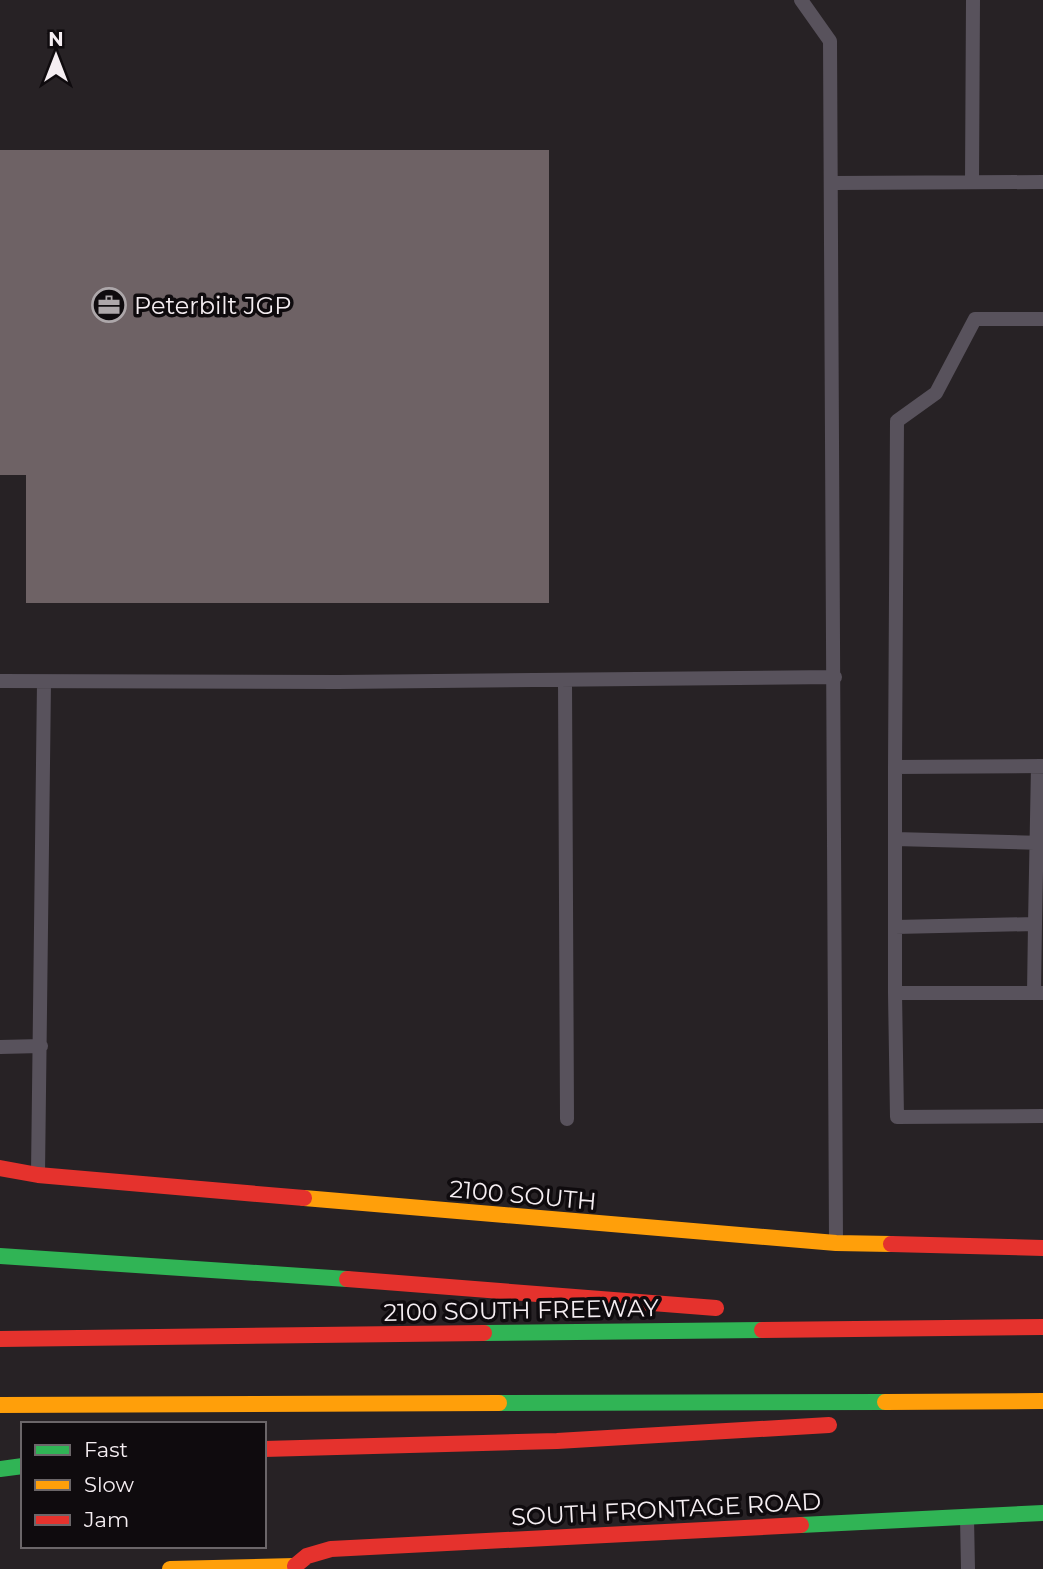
<svg xmlns="http://www.w3.org/2000/svg" width="1043" height="1569" viewBox="0 0 1043 1569" font-family="Montserrat,sans-serif">
  <style>
    .building { fill: #6e6265 }
    .lines { fill: none; stroke-linecap: round; stroke-linejoin: round }
    .lane { stroke: #58525c; stroke-width: 14 }
    .fast { stroke: #30b455; stroke-width: 16 }
    .slow { stroke: #ff9f0a; stroke-width: 16 }
    .jam { stroke: #e5322d; stroke-width: 16 }
    .labels { text-anchor: middle; dominant-baseline: central; stroke-width: 7; stroke-linejoin: round; paint-order: stroke }
    .poi-label { font-size: 24px; fill: #f5eef2; stroke: #0f0b0e; text-anchor: start }
    .street-label { font-size: 24px; fill: #f5eef2; stroke: #0f0b0e }
  </style>
  <rect width="100%" height="100%" fill="#272225"/>
  <path class="building" d="M 0,150 L 549,150 L 549,603 L 26,603 L 26,475 L 0,475 Z"/>
  <g class="lines">
    <path class="lane" d="M 801,0 L 830,41 L 836,1241
      M 972,182 L 973,0
      M 833,183 L 1043,182
      M 1043,319 L 975,319 L 936,393 L 897,421 L 895,767 L 1043,766
      M 0,681 L 338,682 L 835,677
      M 565,681 L 567,1119
      M 895,767 L 895,993 L 1043,993
      M 895,839 L 1043,843
      M 895,927 L 1035,924 L 1038,766
      M 895,993 L 897,1117 L 1043,1116
      M 1034,993 L 1035,924
      M 0,1047 L 41,1046
      M 38,1174 L 44,682
      M 967,1518 L 968,1569"/>
    <path class="fast" d="M 0,1256 L 347,1279
      M 484,1333 L 762,1330
      M 499,1403 L 885,1402
      M 0,1469 L 23,1466
      M 801,1525 L 1043,1513"/>
    <path class="slow" d="M 304,1198 L 836,1243 L 891,1244
      M 885,1402 L 1043,1401
      M 0,1405 L 499,1403
      M 170,1569 L 295,1566"/>
    <path class="jam" d="M 0,1168 L 38,1175 L 304,1198
      M 891,1244 L 1043,1248
      M 347,1279 L 716,1308
      M 762,1330 L 1043,1327
      M 0,1339 L 484,1333
      M 264,1449 L 557,1441 L 829,1425
      M 295,1566 L 307,1556 L 331,1549 L 801,1525"/>
  </g>
  <defs>
    <g id="office-ring" transform="scale(1.75)"><circle r="9.5" fill="#0f0b0e" stroke="#ada7aa" stroke-width="1.5"/><path d="M-6-3h4V-5.5h4V-3h4V5H-6ZM-1-4.5V-3h2v-1.5ZM-6 0V1H6V0Z" fill="#ada7aa"/></g>
  </defs>
  <g fill-rule="evenodd">
    <use href="#office-ring" x="109" y="305"/>
  </g>
  <g class="labels">
    <g class="poi-label">
      <text x="134" y="305">Peterbilt JGP</text>
    </g>
    <g class="street-label">
      <text transform="translate(523 1195) rotate(5)">2100 SOUTH</text>
      <text transform="translate(521 1310) rotate(-1)">2100 SOUTH FREEWAY</text>
      <text transform="translate(666 1509) rotate(-3)">SOUTH FRONTAGE ROAD</text>
    </g>
  </g>
  <rect x="21" y="1422" width="245" height="126" fill="#0f0b0e" stroke="#6b6669" stroke-width="2"/>
  <rect x="35" y="1445" width="35" height="10" fill="#30b455" stroke="#6b6669" stroke-width="2"/>
  <text x="84" y="1457" font-size="21" fill="#f5eef2">Fast</text>
  <rect x="35" y="1480" width="35" height="10" fill="#ff9f0a" stroke="#6b6669" stroke-width="2"/>
  <text x="84" y="1492" font-size="21" fill="#f5eef2">Slow</text>
  <rect x="35" y="1515" width="35" height="10" fill="#e5322d" stroke="#6b6669" stroke-width="2"/>
  <text x="84" y="1527" font-size="21" fill="#f5eef2">Jam</text>
  <g transform="translate(56 56)" stroke="#0f0b0e" stroke-width="5" paint-order="stroke">
  <path d="M0-5L12 26L0 18L-12 26Z" fill="#f5eef2"/>
  <text y="-10" font-size="19" font-weight="bold" text-anchor="middle" fill="#f5eef2">N</text>
  </g>
</svg>
